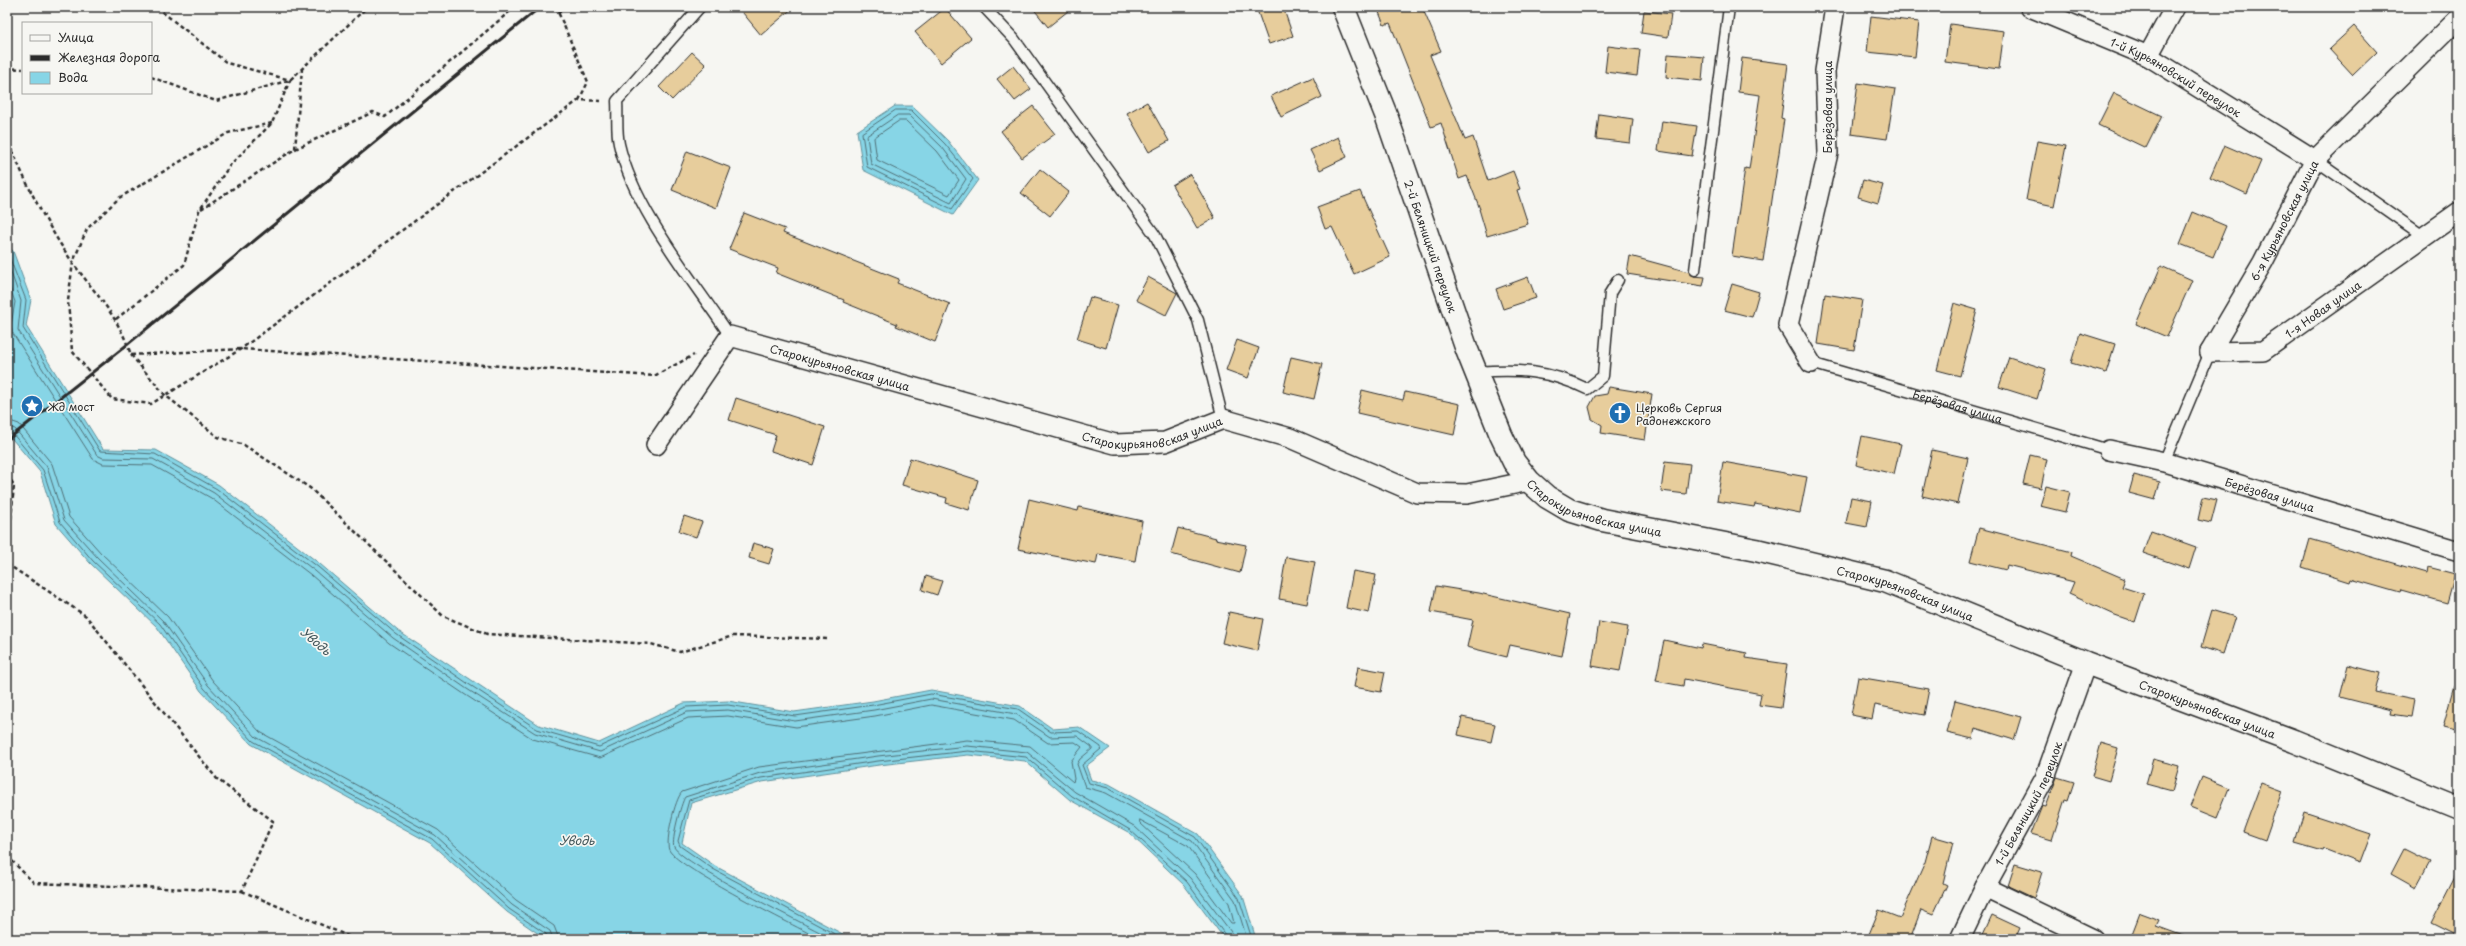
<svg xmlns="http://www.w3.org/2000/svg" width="2466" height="946" viewBox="0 0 2466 946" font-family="'Playpen Sans',sans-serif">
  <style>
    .water { fill: #87d5e6; stroke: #62919b }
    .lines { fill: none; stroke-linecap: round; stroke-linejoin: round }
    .shore { stroke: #506f76; stroke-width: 1 }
    .building { fill: #e7cd9c; stroke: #2b2b2b }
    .lane-casing { stroke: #2b2b2b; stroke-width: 13 }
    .street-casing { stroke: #2b2b2b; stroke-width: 22 }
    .secondary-casing { stroke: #2b2b2b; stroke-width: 25 }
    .path { stroke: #2b2b2b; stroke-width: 2.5; stroke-dasharray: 4 3; stroke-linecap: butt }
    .lane { stroke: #f6f6f2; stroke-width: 10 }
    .street { stroke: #f6f6f2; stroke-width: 19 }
    .secondary { stroke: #f6f6f2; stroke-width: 22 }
    .rail { stroke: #2b2b2b; stroke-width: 3 }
    .labels { text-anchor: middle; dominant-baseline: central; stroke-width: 3.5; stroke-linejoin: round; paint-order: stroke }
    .street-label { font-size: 11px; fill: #2b2b2b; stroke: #f6f6f2 }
    .poi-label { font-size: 11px; fill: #2b2b2b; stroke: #f6f6f2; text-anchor: start }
    .water-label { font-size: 12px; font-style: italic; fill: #42565a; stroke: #f6f6f2 }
  </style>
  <rect width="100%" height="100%" fill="#f6f6f2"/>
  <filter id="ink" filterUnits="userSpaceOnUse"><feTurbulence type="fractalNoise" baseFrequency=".025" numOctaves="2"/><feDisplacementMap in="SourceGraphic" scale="8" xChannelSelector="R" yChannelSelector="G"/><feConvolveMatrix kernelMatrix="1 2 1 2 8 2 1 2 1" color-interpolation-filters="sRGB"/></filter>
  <g filter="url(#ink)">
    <path class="water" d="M 895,106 L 912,106 L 948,141 L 978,180 L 953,215 L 863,170 L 857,131 Z
      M 7,245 L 13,251 L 31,300 L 26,326 L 103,449 L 156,450 L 219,485 L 320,564 L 398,631 L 539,725 L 599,743 L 684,703 L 728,701 L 794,712 L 873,701 L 931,690 L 1020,706 L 1053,729 L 1079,727 L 1110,748 L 1086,766 L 1091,780 L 1109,784 L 1198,834 L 1243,896 L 1256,939 L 1223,937 L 1184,885 L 1128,832 L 1070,800 L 1025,761 L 968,755 L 879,765 L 762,782 L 691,803 L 682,843 L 715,866 L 852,939 L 546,939 L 507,912 L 430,843 L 251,744 L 201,691 L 157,627 L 90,563 L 56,524 L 40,472 L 7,433 Z"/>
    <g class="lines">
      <path class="shore" d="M 896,110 L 911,110 L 945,144 L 973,179 L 952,209 L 867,167 L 862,133 Z
        M 898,115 L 909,115 L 942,147 L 966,179 L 951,203 L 871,164 L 867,136 Z
        M 899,121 L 906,121 L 937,151 L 959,180 L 949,195 L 877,160 L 874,138 Z
        M 7,251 L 26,300 L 23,328 L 100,451 L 155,454 L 217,489 L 318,567 L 396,634 L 470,685 L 537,729 L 599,747 L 686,707 L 728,705 L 795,716 L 873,705 L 931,694 L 1018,709 L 1051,732 L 1078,731 L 1101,747 L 1101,749 L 1082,765 L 1089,783 L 1108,788 L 1195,837 L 1239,898 L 1252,939
        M 7,261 L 21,301 L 18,330 L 97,455 L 103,458 L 153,459 L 214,493 L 315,571 L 393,638 L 467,689 L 535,733 L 600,752 L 687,712 L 728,710 L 795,721 L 874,710 L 931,699 L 1016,714 L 1050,737 L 1077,736 L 1092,747 L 1092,749 L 1080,759 L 1077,764 L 1085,787 L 1106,793 L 1192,841 L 1235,900 L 1247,939
        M 7,279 L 15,302 L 11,325 L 12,332 L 93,459 L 103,464 L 152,465 L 211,498 L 311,575 L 389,643 L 464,694 L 533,739 L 600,758 L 688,718 L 728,716 L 796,727 L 875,716 L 931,705 L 1014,720 L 1048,743 L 1075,742 L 1082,747 L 1071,761 L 1074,779 L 1073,782 L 1030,746 L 967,740 L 759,767 L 682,792 C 675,799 665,841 669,850 C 680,870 794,925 820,939
        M 7,420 L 19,424 L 52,464 L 69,517 L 101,553 L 168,617 L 213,681 L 260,732 L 438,830 L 516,900 L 554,926 L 559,939
        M 7,426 L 15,429 L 47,467 L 64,520 L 97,557 L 163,621 L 208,685 L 256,737 L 435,835 L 512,905 L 550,931 L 553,939
        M 7,431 L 12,433 L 43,470 L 60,522 L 93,561 L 160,624 L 204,688 L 253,741 L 432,839 L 509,909 L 546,934 L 548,939
        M 1140,820 L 1188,846 L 1229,903 L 1234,923 L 1231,923 L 1195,874 L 1140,823 Z
        M 833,939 C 807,925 685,866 674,847 C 671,841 681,803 685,797 L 760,773 L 878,756 L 967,746 L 1027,752 L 1075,792 L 1134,826 L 1190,878 L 1231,932 L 1233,939
        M 844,939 L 713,869 L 680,846 L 678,841 L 689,800 L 761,778 L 878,761 L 968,751 L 1026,757 L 1072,796 L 1130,830 L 1187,882 L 1228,939"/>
    </g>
    <path class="building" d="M 738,7 L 794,7 L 761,35 Z
      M 1032,7 L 1073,7 L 1048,27 Z
      M 1256,7 L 1283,7 L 1293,36 L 1269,44 Z
      M 1377,7 L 1422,7 L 1441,51 L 1430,55 L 1465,140 L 1473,137 L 1488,181 L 1513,171 L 1520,189 L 1517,190 L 1528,224 L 1487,236 L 1479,209 L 1480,209 L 1467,176 L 1459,179 L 1441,123 L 1431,127 L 1390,23 L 1384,25 Z
      M 945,8 L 971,38 L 941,63 L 915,32 Z
      M 1644,11 L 1671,14 L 1668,37 L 1641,33 Z
      M 1871,16 L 1919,22 L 1915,57 L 1867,52 Z
      M 1950,24 L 2004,31 L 1999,69 L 1945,62 Z
      M 2354,26 L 2377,52 L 2353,75 L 2329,49 Z
      M 1608,46 L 1640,50 L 1637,76 L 1605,72 Z
      M 692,52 L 706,65 L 672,100 L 659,87 Z
      M 1668,54 L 1704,57 L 1702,81 L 1666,77 Z
      M 1742,58 L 1788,64 L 1781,118 L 1784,119 L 1763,261 L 1732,256 L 1745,168 L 1749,169 L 1760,95 L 1738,92 Z
      M 1013,66 L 1031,89 L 1015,101 L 997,79 Z
      M 1313,77 L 1322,97 L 1281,117 L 1271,96 Z
      M 1858,83 L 1895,89 L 1887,139 L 1851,134 Z
      M 2114,93 L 2162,116 L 2146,148 L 2098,125 Z
      M 1147,102 L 1169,141 L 1149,152 L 1127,113 Z
      M 1033,106 L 1055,134 L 1022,158 L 1001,131 Z
      M 1599,114 L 1633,119 L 1630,143 L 1596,139 Z
      M 1662,121 L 1697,126 L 1692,156 L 1658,151 Z
      M 1338,137 L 1347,157 L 1320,170 L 1310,150 Z
      M 2037,141 L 2066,146 L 2054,206 L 2026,200 Z
      M 2224,145 L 2261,161 L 2247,194 L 2210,177 Z
      M 687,151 L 731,168 L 716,208 L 672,190 Z
      M 1040,169 L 1069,192 L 1050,216 L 1021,193 Z
      M 1190,174 L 1215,218 L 1197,228 L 1172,185 Z
      M 1863,180 L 1883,185 L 1878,203 L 1858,197 Z
      M 1360,191 L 1390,257 L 1354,274 L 1332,227 L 1325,229 L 1317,207 Z
      M 2193,212 L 2226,226 L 2213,257 L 2180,244 Z
      M 744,213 L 785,229 L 783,233 L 899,279 L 897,283 L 950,304 L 935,342 L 896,326 L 897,324 L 843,302 L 844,300 L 776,273 L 778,268 L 729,249 Z
      M 1630,256 L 1689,272 L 1694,276 L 1705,277 L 1703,286 L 1627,274 Z
      M 2161,266 L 2192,280 L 2167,337 L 2136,324 Z
      M 1148,277 L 1177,293 L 1166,315 L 1136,300 Z
      M 1528,277 L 1536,298 L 1503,309 L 1496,289 Z
      M 1732,284 L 1759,292 L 1752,317 L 1724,310 Z
      M 1825,294 L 1862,300 L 1854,350 L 1818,344 Z
      M 1090,297 L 1118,305 L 1106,348 L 1077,339 Z
      M 1954,303 L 1977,310 L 1960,376 L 1937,370 Z
      M 2080,333 L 2115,344 L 2106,373 L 2071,363 Z
      M 1237,340 L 1259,348 L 1248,378 L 1226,370 Z
      M 1291,357 L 1322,364 L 1314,399 L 1283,392 Z
      M 2009,357 L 2046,369 L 2037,399 L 1999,387 Z
      M 1609,387 L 1652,394 L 1645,440 L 1601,433 L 1602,425 L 1592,419 L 1589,407 L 1595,396 L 1607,394 Z
      M 1362,390 L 1403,400 L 1405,392 L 1460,404 L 1454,435 L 1357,413 Z
      M 736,398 L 825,427 L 813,465 L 771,451 L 776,435 L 729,420 Z
      M 1862,436 L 1901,444 L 1894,474 L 1856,465 Z
      M 1932,450 L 1968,458 L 1958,504 L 1922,496 Z
      M 2030,455 L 2047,459 L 2041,488 L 2023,484 Z
      M 910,458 L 978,480 L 969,510 L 946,503 L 947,498 L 902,485 Z
      M 1665,461 L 1690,464 L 1686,494 L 1661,491 Z
      M 1723,462 L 1807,477 L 1800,513 L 1755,504 L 1754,507 L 1717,501 Z
      M 2134,475 L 2160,482 L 2155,500 L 2129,493 Z
      M 2046,486 L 2070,492 L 2065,512 L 2040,506 Z
      M 1851,497 L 1872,501 L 1867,527 L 1846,523 Z
      M 2203,497 L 2217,500 L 2211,523 L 2198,520 Z
      M 1029,499 L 1078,511 L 1079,507 L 1142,521 L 1135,561 L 1098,554 L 1096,564 L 1018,549 Z
      M 684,516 L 702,522 L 696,537 L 679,531 Z
      M 1178,528 L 1216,538 L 1215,539 L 1246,545 L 1240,573 L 1171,554 Z
      M 1979,528 L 2072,552 L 2071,556 L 2125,579 L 2122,587 L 2144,594 L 2135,622 L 2115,615 L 2069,594 L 2074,582 L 2007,565 L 2006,570 L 1970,561 Z
      M 2151,531 L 2196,547 L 2189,569 L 2143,553 Z
      M 2310,539 L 2427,573 L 2428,567 L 2455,574 L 2447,603 L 2401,590 L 2400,593 L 2351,579 L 2350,582 L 2302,567 Z
      M 753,543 L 774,549 L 769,564 L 749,558 Z
      M 1286,557 L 1315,562 L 1307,604 L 1279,599 Z
      M 1353,571 L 1376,575 L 1369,613 L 1346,608 Z
      M 926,576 L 942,581 L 937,595 L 922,590 Z
      M 1436,586 L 1479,593 L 1570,614 L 1562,656 L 1510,645 L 1507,657 L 1467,647 L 1473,620 L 1431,612 Z
      M 2212,610 L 2235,617 L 2223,654 L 2201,647 Z
      M 1229,612 L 1263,619 L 1257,651 L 1222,643 Z
      M 1599,622 L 1628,627 L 1620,671 L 1592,666 Z
      M 1664,640 L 1701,648 L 1702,644 L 1747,653 L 1746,658 L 1787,664 L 1781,708 L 1759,705 L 1761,694 L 1684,679 L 1683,686 L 1656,681 Z
      M 2348,665 L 2380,673 L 2375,692 L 2414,700 L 2411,717 L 2390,714 L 2391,710 L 2340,697 Z
      M 1358,667 L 1385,672 L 1381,692 L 1354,687 Z
      M 1858,677 L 1929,689 L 1924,715 L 1875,705 L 1872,719 L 1851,715 Z
      M 2454,686 L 2459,687 L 2459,731 L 2443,727 Z
      M 1955,700 L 2021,717 L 2014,740 L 1975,728 L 1973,739 L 1947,733 Z
      M 1462,717 L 1495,724 L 1491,742 L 1458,735 Z
      M 2101,743 L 2118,748 L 2109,781 L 2092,776 Z
      M 2153,759 L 2179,766 L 2172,791 L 2146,784 Z
      M 2057,777 L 2074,782 L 2068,800 L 2065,799 L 2052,840 L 2031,834 L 2042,806 L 2046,807 Z
      M 2202,777 L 2229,788 L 2217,818 L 2190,807 Z
      M 2261,783 L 2282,791 L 2265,840 L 2243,832 Z
      M 2304,812 L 2371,834 L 2360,863 L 2324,849 L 2323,851 L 2295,843 Z
      M 1932,836 L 1953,842 L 1943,883 L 1947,885 L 1933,915 L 1921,910 L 1910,939 L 1867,939 L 1879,910 L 1900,918 L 1925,862 Z
      M 2404,849 L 2430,862 L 2416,888 L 2391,874 Z
      M 2015,864 L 2042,872 L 2034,898 L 2008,886 Z
      M 2459,868 L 2459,937 L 2431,923 Z
      M 2140,913 L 2159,920 L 2156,926 L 2186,937 L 2186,939 L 2130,939 Z
      M 1992,915 L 2020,928 L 2015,939 L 1981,939 Z"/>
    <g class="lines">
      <g class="lane-casing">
        <g id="lane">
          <path d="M 700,7 L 617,101 C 618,115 616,130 619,144 C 634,210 693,280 730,336"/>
          <path d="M 984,7 L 1014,39 L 1155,235 L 1198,320 L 1223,419"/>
          <path d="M 2315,160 L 2426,238"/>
          <path d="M 1695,270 L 1729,7"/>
          <path id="s1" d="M 1811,363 L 2109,450"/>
          <path d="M 1476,372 C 1518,369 1549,370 1587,389 L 1603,376 L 1610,293 L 1618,280"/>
          <path d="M 2164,462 L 2210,352"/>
        </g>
      </g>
      <g class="street-casing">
        <g id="street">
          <path id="s2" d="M 2030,7 L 2148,56 L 2315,160"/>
          <path d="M 2148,56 L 2175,7"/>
          <path id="s3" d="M 2210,352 L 2263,262 L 2315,160 L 2459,18"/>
          <path id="s4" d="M 2210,352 L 2263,351 L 2459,212"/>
          <path d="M 1811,363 L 1788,325 L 1828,153 L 1825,71 L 1835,7"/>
          <path id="s5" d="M 656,445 L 730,336 L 1115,444 L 1165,442 L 1223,419 L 1290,438 L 1417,493 L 1467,494 L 1529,481"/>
          <path id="s6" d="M 2109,450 L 2164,462 L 2459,551"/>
          <path d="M 1985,887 L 2093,939"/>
          <path id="s7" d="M 1960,939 L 1985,887 L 2045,778 L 2086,663"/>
        </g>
      </g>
      <g class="secondary-casing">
        <g id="secondary">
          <path id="s8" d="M 1343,7 L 1386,115 L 1467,350 L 1501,435 L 1514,462 L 1529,481 L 1547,497 L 1569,510 L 1602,520 L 1756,550 L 1885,581 L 2086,663 L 2294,741 L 2459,808"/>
        </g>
      </g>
      <path class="path" d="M 556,7 L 588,82 L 579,100
        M 558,13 L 567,7
        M 7,68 L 23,69
        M 151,77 L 216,101 L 290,80 L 367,7
        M 272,123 L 228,133 L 119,198 L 87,229 L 73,262 L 68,301 L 72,351 L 112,399 L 151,404 L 241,349 L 579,100 L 603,101
        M 7,137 C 24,181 46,224 73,263 C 97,296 118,315 131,355 L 241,349 L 654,376 L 694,355
        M 295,149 L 373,112 L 385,117 L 515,7
        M 201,209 L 295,149 L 302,69
        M 116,319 L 184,265 L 199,211 L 230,165 L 272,123 L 290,80 L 227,63 L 156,7
        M 131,355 L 165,395 L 218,437 L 244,445 L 310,488 L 443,616 L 487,634 L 651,644 L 680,652 L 733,636 L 829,639
        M 7,475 L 14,485 L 7,564
        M 7,564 L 86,616 L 217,779 L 273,821 L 242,891 L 34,883 L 7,856
        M 242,891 L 355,939"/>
      <use href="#lane" class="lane"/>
      <use href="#street" class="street"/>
      <use href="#secondary" class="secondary"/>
      <path class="rail" d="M 7,440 L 128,344 L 540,7"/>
    </g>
  </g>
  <defs>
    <g id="sight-disc" transform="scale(1.15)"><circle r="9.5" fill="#1f6fb2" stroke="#f6f6f2"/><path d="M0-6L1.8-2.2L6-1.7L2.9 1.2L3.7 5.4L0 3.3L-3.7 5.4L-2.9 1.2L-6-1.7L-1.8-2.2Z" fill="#fff"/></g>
    <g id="church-disc" transform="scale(1.15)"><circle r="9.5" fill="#1f6fb2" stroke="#f6f6f2"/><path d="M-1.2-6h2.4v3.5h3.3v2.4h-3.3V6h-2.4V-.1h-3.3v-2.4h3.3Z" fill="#fff"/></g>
  </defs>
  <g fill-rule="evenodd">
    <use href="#sight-disc" x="32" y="406"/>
    <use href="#church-disc" x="1620" y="413"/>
  </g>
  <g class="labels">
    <g class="street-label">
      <text stroke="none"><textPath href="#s2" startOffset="162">1-й Курьяновский переулок</textPath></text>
      <text transform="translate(1827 107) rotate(-90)">Берёзовая улица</text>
      <text stroke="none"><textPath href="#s3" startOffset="151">6-я Курьяновская улица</textPath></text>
      <text stroke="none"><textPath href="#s8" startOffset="255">2-й Беляницкий переулок</textPath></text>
      <text stroke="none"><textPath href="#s4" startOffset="126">1-я Новая улица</textPath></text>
      <text stroke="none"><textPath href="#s5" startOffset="246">Старокурьяновская улица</textPath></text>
      <text stroke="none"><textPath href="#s1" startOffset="153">Берёзовая улица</textPath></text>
      <text stroke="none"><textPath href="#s5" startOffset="570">Старокурьяновская улица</textPath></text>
      <text stroke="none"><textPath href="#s6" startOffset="167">Берёзовая улица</textPath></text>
      <text stroke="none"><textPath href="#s8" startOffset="583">Старокурьяновская улица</textPath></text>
      <text stroke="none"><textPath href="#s8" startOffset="907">Старокурьяновская улица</textPath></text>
      <text stroke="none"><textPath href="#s8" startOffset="1231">Старокурьяновская улица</textPath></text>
      <text stroke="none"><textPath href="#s7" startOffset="152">1-й Беляницкий переулок</textPath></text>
    </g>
    <g class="poi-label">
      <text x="48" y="406">Жд мост</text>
      <text x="1636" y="407">Церковь Сергия<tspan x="1636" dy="13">Радонежского</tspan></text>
    </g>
    <g class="water-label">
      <text transform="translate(316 641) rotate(40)">Уводь</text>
      <text x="577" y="840">Уводь</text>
    </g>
  </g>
  <rect width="2466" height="946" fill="none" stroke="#f6f6f2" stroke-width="24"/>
  <rect x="12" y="12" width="2442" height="922" fill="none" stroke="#2b2b2b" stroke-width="1.5" filter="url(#ink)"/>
  <rect x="22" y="22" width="130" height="72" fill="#f6f6f2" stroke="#a5a5a2"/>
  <rect x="30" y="35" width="20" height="6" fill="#f6f6f2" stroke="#a5a5a2"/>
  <text x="58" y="42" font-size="12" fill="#2b2b2b">Улица</text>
  <rect x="30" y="55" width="20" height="6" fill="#2b2b2b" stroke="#a5a5a2"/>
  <text x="58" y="62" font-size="12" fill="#2b2b2b">Железная дорога</text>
  <rect x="30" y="72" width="20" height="12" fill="#87d5e6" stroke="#a5a5a2"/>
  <text x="58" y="82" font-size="12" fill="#2b2b2b">Вода</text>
</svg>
